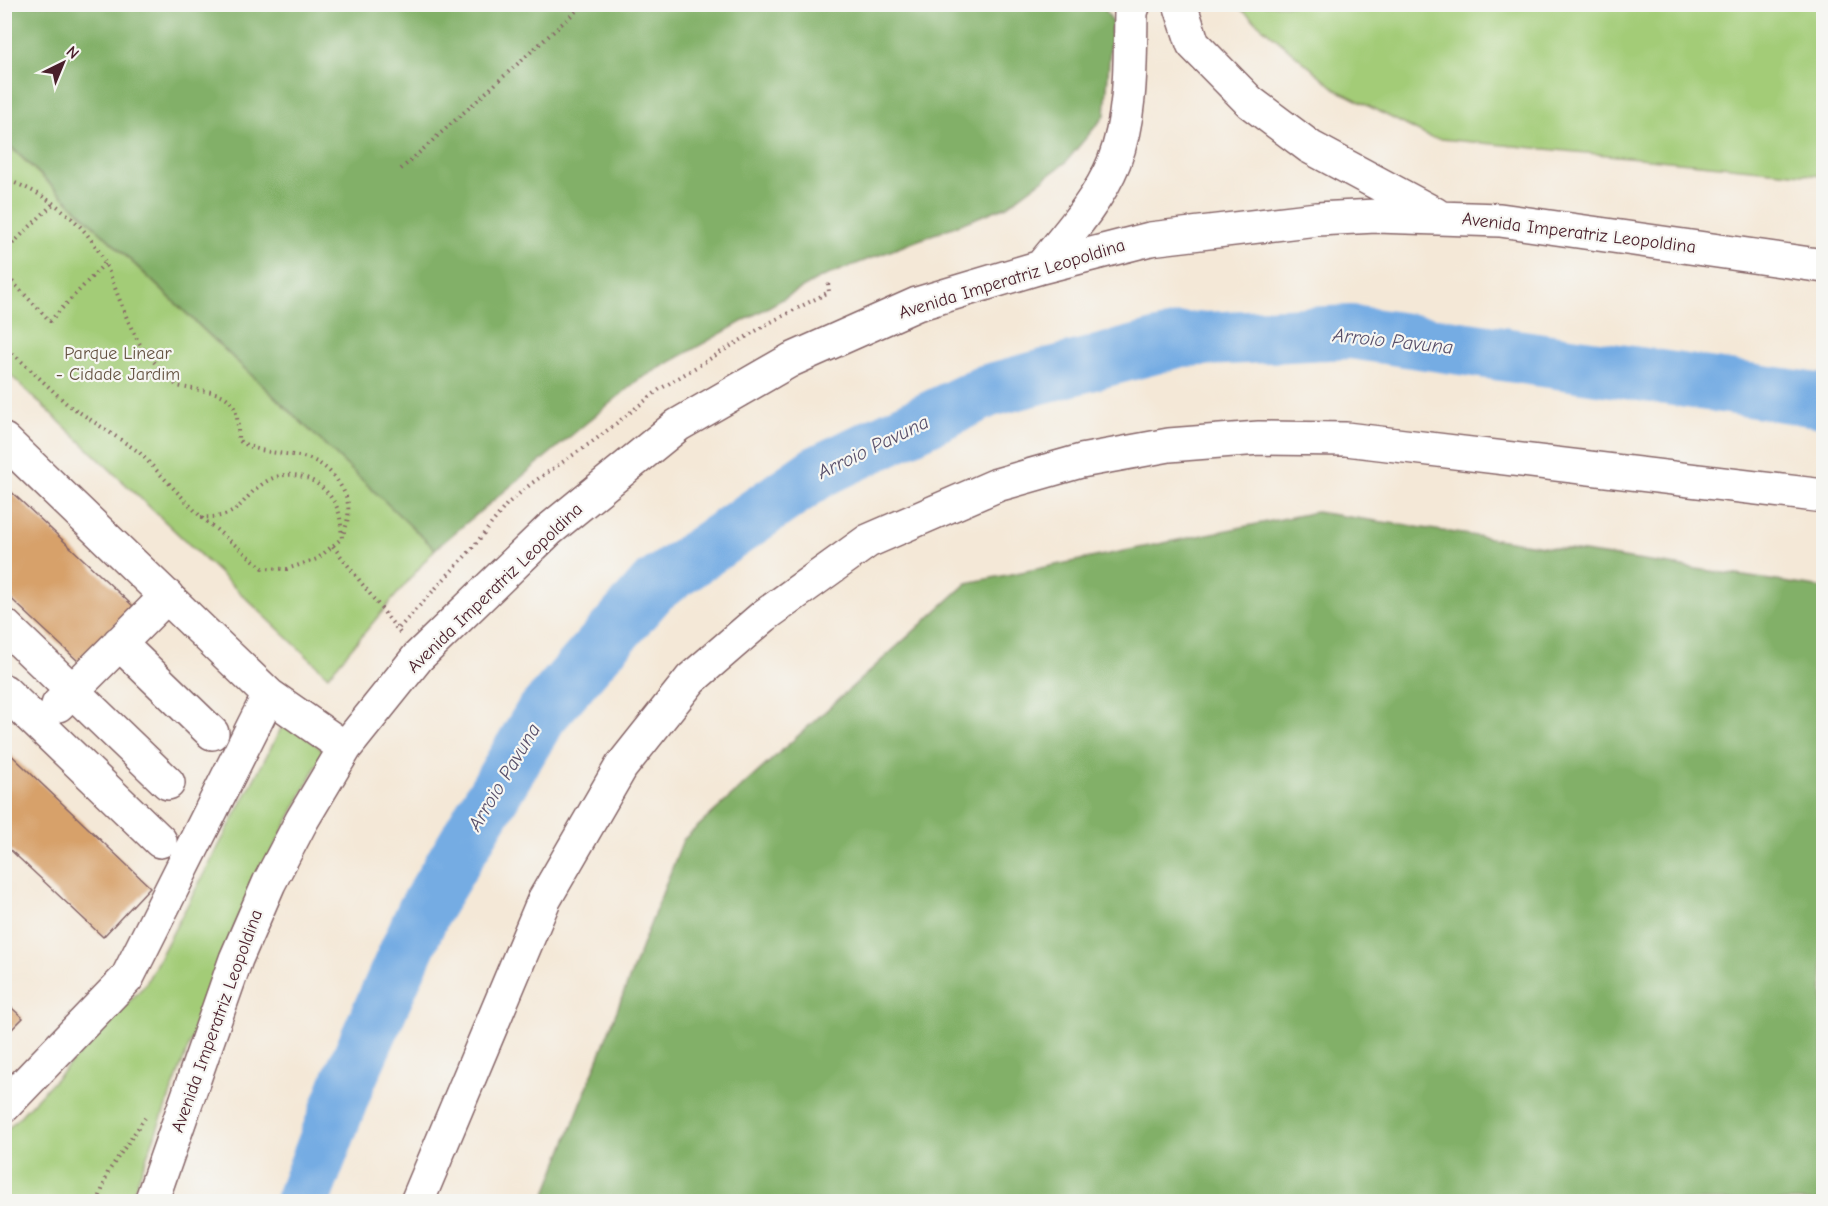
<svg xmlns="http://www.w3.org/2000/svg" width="1828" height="1206" viewBox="0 0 1828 1206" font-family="'Comic Neue',sans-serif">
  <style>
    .green { fill: #a3cc77; stroke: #767651; stroke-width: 1.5 }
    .forest { fill: #82b068; stroke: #66684a; stroke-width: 1.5 }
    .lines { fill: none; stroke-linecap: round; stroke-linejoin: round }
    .river { stroke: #74ace3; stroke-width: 54 }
    .building { fill: #d7a16b }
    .minor-casing { stroke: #866567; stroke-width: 36 }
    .path { stroke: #866567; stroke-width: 4; stroke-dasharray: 1.5 4.5; stroke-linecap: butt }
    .minor { stroke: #fff; stroke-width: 33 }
    .labels { text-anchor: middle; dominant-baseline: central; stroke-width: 4.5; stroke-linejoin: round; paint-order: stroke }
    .street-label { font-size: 18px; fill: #4a1f2b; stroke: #f6f6f2 }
    .park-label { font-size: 18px; fill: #655342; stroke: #f6f6f2 }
    .water-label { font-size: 20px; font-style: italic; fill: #59506b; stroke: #f6f6f2 }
  </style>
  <rect width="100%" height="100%" fill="#f6f6f2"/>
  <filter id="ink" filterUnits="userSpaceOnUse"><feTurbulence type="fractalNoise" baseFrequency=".0167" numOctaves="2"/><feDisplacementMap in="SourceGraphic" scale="12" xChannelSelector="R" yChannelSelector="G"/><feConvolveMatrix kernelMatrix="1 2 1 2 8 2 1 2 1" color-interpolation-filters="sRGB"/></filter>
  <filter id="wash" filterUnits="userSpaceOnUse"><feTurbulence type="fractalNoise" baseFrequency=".008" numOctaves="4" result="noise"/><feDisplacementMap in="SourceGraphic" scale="24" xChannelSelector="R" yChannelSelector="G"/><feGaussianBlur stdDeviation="1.35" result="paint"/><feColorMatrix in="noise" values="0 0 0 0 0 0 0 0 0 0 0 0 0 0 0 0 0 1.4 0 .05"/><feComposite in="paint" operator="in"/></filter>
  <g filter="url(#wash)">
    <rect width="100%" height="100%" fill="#f4e8d7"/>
    <path class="green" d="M 1236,5 L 1823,5 L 1823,176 L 1431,138 L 1337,90 Z
      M 4,141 L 435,549 L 328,676 L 5,370 Z
      M 285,721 L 324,751 L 237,919 L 130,1201 L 5,1201 L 4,1133 L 145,985 Z"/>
    <path class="forest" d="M 1102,4 L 1112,21 L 1105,115 L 1065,163 L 1007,206 L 820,278 L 638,380 L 435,549 L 5,141 L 5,5 Z
      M 1316,512 L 1823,588 L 1823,1201 L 543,1201 L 683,840 L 967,583 Z"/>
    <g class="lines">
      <path class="river" d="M 302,1202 L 348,1082 L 424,911 L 541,715 L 653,587 L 818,472 L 987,391 L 1182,340 L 1351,332 L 1824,401"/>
    </g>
    <g id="blocks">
      <path class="building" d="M 4,485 L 133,606 L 79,662 L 4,592 Z
        M 4,748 L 150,887 L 103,937 L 4,844 Z
        M 4,1001 L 23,1018 L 4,1037 Z"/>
    </g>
  </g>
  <g filter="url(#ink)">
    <use href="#blocks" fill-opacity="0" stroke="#866567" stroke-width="1.5"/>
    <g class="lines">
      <g class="minor-casing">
        <path id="minor" d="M 1180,4 L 1193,44 L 1250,102 L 1310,147 L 1435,214
          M 1041,267 C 1067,235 1099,200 1114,162 C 1132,115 1130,61 1131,12 L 1134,4
          M 4,440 L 269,695 L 127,978 L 4,1106
          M 5,626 L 168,783
          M 119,643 L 212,733
          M 4,691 L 160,841
          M 269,695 L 345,748
          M 58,705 L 167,596
          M 151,1202 L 236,959 L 269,883 L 302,820 L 345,748 L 418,657 L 549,530 L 678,425 L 791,360 L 917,304 L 1041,267 L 1150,239 L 1317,219 L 1376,216 L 1500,220 L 1824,266
          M 417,1202 L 544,900 L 621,767 L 691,679 L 764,616 L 868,541 L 997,485 L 1081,461 L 1169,445 L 1259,438 L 1346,439 L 1824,496"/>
      </g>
      <path class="path" d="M 401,169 L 584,4
        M 4,179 C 47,193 87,223 106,265 C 118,293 126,323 143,349 C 153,362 166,374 177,386 C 218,395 240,386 238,440 C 275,465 314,439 342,488 C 352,505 349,520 342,537
        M 4,252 L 55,202
        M 4,273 L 50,321 L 105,263
        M 4,345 L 67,404 L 139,452 L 201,517 L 263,568 L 287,569 L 317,559 L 342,538 C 341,529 341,518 338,510 C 327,482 294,465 267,481 C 237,499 244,519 201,517
        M 333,546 L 400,633
        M 399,628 L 470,551 L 507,504 L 532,483 L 595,440 L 660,389 L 769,323 L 829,292 L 828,283
        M 98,1202 L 108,1172 L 145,1118"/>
      <use href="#minor" class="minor"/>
    </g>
  </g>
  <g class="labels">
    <g class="street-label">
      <text transform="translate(1579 233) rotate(7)">Avenida Imperatriz Leopoldina</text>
      <text transform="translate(1012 279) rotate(-17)">Avenida Imperatriz Leopoldina</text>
      <text transform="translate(495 588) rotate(-44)">Avenida Imperatriz Leopoldina</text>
      <text transform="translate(217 1021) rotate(-70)">Avenida Imperatriz Leopoldina</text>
    </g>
    <g class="park-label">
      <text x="118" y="353">Parque Linear<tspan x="118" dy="21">- Cidade Jardim</tspan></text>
    </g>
    <g class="water-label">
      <text transform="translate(1393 341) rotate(6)">Arroio Pavuna</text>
      <text transform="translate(873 447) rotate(-26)">Arroio Pavuna</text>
      <text transform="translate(504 777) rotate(-59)">Arroio Pavuna</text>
    </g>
  </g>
  <rect width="1828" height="1206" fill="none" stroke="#f6f6f2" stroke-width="24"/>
  <g transform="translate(63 63) rotate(43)" stroke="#f6f6f2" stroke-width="4.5" paint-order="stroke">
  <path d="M0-4.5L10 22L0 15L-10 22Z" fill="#4a1f2b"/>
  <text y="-9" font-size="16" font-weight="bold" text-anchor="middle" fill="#4a1f2b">N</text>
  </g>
</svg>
